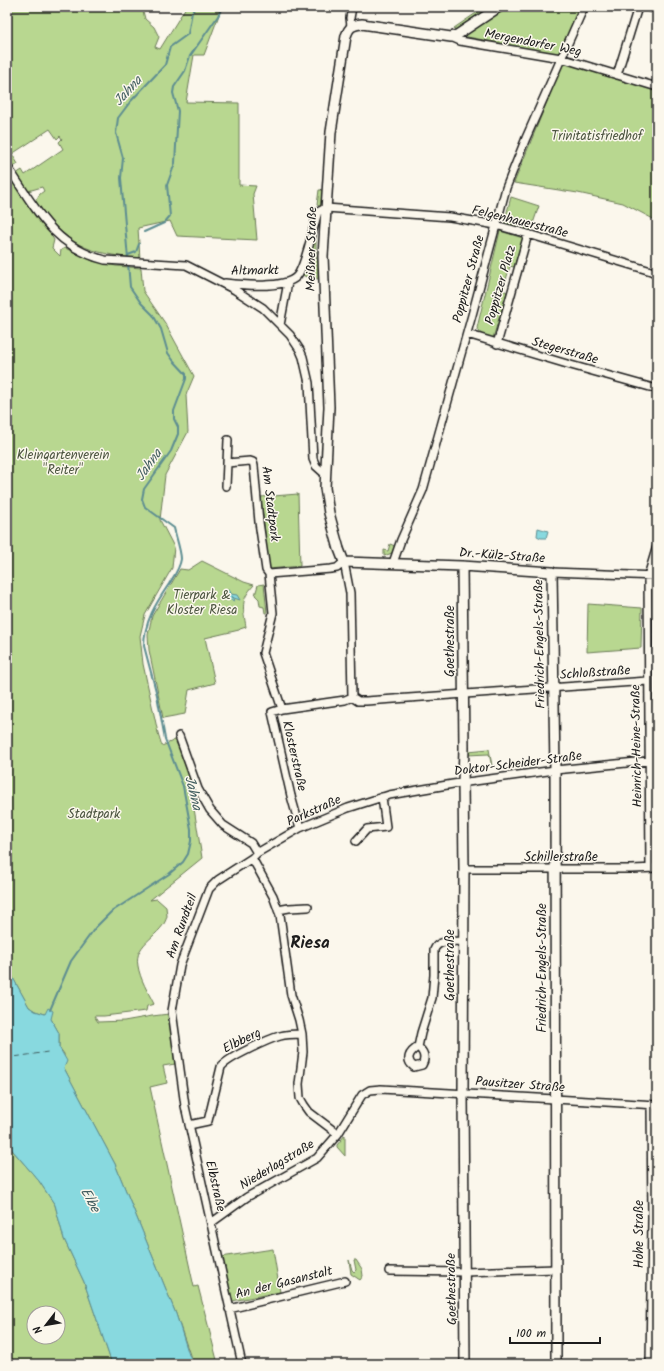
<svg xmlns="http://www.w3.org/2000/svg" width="664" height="1371" viewBox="0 0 664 1371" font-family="Kalam,sans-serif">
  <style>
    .green { fill: #b8d790; stroke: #6a7a56; fill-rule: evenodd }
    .water { fill: #88d9df; stroke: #5d8d91 }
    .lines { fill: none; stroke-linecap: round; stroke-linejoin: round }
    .stream { stroke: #5d8d91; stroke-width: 2 }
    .ferry { stroke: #425e60; stroke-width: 1; stroke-dasharray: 5 4; stroke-linecap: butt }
    .minor-casing { stroke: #1c1c1c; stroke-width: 10 }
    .major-casing { stroke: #1c1c1c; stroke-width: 12 }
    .minor { stroke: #fbf7ec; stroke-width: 7 }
    .major { stroke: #fbf7ec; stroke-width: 9 }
    .labels { text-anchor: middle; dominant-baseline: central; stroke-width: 3; stroke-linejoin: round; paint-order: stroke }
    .street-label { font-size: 13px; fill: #1c1c1c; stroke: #fbf7ec }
    .park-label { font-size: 13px; fill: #4b543f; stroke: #fbf7ec }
    .water-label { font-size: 14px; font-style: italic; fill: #425e60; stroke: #fbf7ec }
    .district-label { font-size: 17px; font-weight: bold; fill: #1c1c1c; stroke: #fbf7ec }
  </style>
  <rect width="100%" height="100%" fill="#fbf7ec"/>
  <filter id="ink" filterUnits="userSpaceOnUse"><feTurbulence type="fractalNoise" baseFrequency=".025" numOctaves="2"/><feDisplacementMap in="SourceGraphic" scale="8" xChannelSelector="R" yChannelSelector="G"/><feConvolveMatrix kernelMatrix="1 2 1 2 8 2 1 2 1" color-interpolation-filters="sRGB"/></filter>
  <g filter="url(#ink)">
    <path class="green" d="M 7,7 L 142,7 L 145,19 L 154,27 L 159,37 L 155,47 L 160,49 L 186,7 L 222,7 L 204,55 L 194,55 L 186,102 L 239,103 L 239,185 L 256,186 L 253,194 L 257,240 L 177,236 L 170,221 L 138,228 L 140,259 C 85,252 69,247 35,201 L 40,194 L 44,191 L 42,187 L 28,191 L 16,174 L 22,170 L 25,175 L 63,149 L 59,142 L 62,139 L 60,136 L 57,139 L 50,129 L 12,154 L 18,164 L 12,168 L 7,160 Z
      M 485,7 L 494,7 L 456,31 L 454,28 Z
      M 506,7 L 580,7 L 559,54 L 462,36 Z
      M 563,62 L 657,90 L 657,221 L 623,203 L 578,193 L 514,183 Z
      M 7,174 L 51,235 L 54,240 L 52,248 L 60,256 L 61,250 L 65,248 L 93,261 L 116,266 L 141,268 L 143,291 L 165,323 L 194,376 L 186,395 L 188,432 L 165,475 L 160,520 L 174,547 L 172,568 L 145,615 L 140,636 L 143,664 L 158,733 L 162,746 L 175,740 L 187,765 L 202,858 L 150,900 L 157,899 L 166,907 C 166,910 167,913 167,916 C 163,936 133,942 138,966 C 140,979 148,992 154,1004 L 147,1006 L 146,1011 L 104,1016 L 94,1016 L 98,1022 L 124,1021 L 152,1016 L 169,1014 L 175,1064 L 163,1066 L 167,1083 L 150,1087 L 194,1287 L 198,1286 L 218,1364 L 193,1364 L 176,1314 L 115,1164 L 64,1068 L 64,1054 L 59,1047 L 59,1033 L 51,1019 L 45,1014 L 35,1011 L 29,1007 L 7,967 Z
      M 319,190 L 323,190 L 324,204 L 321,207 L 317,205 Z
      M 511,197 L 539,206 L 530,232 L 504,223 Z
      M 316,229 L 316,258 L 318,263 L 318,279 L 304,276 L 303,274 Z
      M 500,231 L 523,238 L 514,267 L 510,266 L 503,290 L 507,292 L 493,338 L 481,334 L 477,328 Z
      M 298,494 L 300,566 L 269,569 L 261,497 Z
      M 390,544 L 395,546 L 392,553 L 384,556 L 384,550 L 388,551 Z
      M 202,561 L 244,582 L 254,585 C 240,600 243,608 246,627 L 240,629 L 239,630 L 205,638 L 215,683 L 189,690 L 185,714 L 163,718 L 149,650 L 148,635 L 152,616 L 180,569 L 188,570 Z
      M 264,584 L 267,613 L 265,613 L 264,607 L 260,606 L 259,599 L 255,595 L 258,585 Z
      M 588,604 L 642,608 L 641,648 L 587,652 Z
      M 489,749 L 492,766 L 489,754 L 467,755 L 468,751 Z
      M 345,1135 L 345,1156 L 337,1147 L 337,1145 Z
      M 7,1144 L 39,1181 L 55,1205 L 64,1239 L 84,1282 L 112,1364 L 7,1364 ZM 34,1313 L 58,1313 L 58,1337 L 34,1337 Z
      M 273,1249 L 280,1292 L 232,1301 L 221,1257 Z
      M 349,1260 L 352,1270 L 354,1272 L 356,1270 L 354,1260 L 356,1260 L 362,1269 L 363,1276 L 360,1280 L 351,1274 Z"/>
    <path class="water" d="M 538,528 L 548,531 L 546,538 L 541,538 L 537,536 Z
      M 228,590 L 230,591 L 231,594 L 237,595 L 240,600 L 234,598 L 232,596 L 234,601 L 230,599 L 225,600 L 225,596 Z
      M 7,967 L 29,1007 L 35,1011 L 45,1014 L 48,1008 L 53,1011 L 51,1019 L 59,1033 L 59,1047 L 67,1061 L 64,1068 L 115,1164 L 176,1314 L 189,1355 L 193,1361 L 193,1364 L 112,1364 L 84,1282 L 64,1239 L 55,1205 L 39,1181 L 7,1144 Z"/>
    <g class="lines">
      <path class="stream" d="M 144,232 L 164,223 L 170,216 L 167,185 L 175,163 L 178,111 L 173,93 L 174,87 L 185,71 L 190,56 L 218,16 L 222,7
        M 128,255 L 136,252 L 139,244
        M 128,259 L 121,178 L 123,158 L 116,133 L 118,118 L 130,102 L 165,65 L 170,47 L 188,34 L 192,12 L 196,7
        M 50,1010 L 71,961 L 95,928 L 111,912 L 169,874 L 183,862 L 188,854 L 191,841 L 191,829 L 183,786 L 165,739 L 157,695 L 144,646 C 144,622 156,603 169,584 C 174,576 180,568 181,559 C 181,551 176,537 174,528 L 145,507 L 142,499 L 144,489 L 171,451 L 178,434 L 178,427 L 174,419 L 174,411 L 186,379 L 186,374 L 173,360 L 168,353 L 161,329 L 153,315 L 141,303 L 130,287 L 128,263"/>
      <path class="ferry" d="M 7,1058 L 48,1052"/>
      <g class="minor-casing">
        <path id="minor" d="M 648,7 L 657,9
          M 351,26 L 350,18 L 352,7
          M 451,37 L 460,41 L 561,58 L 657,87
          M 617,75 L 638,7
          M 7,166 C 35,207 53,247 105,260 L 186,265 L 235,290 L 263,308 L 290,335 L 300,350 L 303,357 L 309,383 L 313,459 L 316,466 L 326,475
          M 225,283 C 242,285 286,289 297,276 C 306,265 313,227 318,212 L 326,208 L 450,217 L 496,225 L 528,234 L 651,271 L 657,274
          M 280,325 L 288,282
          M 467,334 L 567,364 L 657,389
          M 497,344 L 528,234
          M 227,463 L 250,461 L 253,462 L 254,466 L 259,522 L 266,570 L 269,574 L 273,613 L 263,653 L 282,709
          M 226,486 L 228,440
          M 393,563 L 401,540 L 423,490 L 472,315 L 506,188 L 526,138 L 584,7
          M 552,572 L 657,576
          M 269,574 L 331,569 L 337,568 L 344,562 L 350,593 L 352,697
          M 352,697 L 358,701 L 366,701 L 648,681
          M 179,736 L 198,789 L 210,810 L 223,825 L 251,843 L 257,853
          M 300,828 L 291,796 L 272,712 L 282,709 L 345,700 L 352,697
          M 356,841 L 367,829 L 386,827 L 382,797
          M 252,858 L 273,896 L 280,915 L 291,995 L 299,1020 L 302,1034 L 303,1052 L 299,1084 L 300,1098 L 304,1105 L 309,1112 L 338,1134
          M 650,868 L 648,576 L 657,546
          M 464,869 L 632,869 L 657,868
          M 278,910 L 289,908 L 308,907
          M 418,1047 C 424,1052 426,1058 422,1065 L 414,1067 C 405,1060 409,1052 418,1047 L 421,1033 L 432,998 L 434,975 L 434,950 C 438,939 453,942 464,941
          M 189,1125 L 208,1121 L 221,1067 C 227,1058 269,1039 280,1036 C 287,1034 295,1034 302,1034
          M 211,1223 L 247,1197 L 317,1158 L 338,1134 L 362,1095 L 370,1090 L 381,1089 L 657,1105
          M 389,1271 L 465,1272 L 556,1269
          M 229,1309 L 345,1281
          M 242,1364 L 185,1106 L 172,1011 L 180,965 L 209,889 L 218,880 L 252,858 L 257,853 L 300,828 L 348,808 L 389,795 L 453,784 L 555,770 L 657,760
          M 650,1364 L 652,1218 L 651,1105"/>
      </g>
      <g class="major-casing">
        <path id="major" d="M 499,7 L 457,35 L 451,37 L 362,24 C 352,25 349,27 346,36 L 331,132 L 323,256 L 329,407 L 325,488 L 329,513 L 339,549 L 344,562 L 462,566 L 552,572 L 555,770 L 556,1364
          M 462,566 L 464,748 L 463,783 L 464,869 L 463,1093 L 465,1364"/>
      </g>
      <use href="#minor" class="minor"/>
      <use href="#major" class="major"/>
    </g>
  </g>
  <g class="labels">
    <g class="street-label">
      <text transform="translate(533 43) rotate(11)">Mergendorfer Weg</text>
      <text transform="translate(520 222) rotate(14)">Felgenhauerstraße</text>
      <text transform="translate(312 249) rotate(-89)">Meißner Straße</text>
      <text transform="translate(255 271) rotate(-1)">Altmarkt</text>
      <text transform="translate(469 279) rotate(-75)">Poppitzer Straße</text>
      <text transform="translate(501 285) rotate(-74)">Poppitzer Platz</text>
      <text transform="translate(565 351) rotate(16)">Stegerstraße</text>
      <text transform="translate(270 504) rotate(83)">Am Stadtpark</text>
      <text transform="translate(502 556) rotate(4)">Dr.-Külz-Straße</text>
      <text transform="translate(450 641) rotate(-90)">Goethestraße</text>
      <text transform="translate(540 644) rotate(-91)">Friedrich-Engels-Straße</text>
      <text transform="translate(595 673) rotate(-4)">Schloßstraße</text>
      <text transform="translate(637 746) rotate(-91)">Heinrich-Heine-Straße</text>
      <text transform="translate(294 756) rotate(77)">Klosterstraße</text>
      <text transform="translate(518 764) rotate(-7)">Doktor-Scheider-Straße</text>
      <text transform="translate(314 811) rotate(-24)">Parkstraße</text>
      <text x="561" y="857">Schillerstraße</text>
      <text transform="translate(182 926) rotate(-70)">Am Rundteil</text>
      <text transform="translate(450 965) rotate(-90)">Goethestraße</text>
      <text transform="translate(542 968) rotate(-90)">Friedrich-Engels-Straße</text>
      <text transform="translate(242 1041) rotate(-26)">Elbberg</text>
      <text transform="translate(520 1085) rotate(4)">Pausitzer Straße</text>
      <text transform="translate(277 1165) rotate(-31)">Niederlagstraße</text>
      <text transform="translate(215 1186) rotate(77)">Elbstraße</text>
      <text transform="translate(639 1234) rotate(-90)">Hohe Straße</text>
      <text transform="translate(284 1283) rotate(-14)">An der Gasanstalt</text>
      <text transform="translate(452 1289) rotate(-91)">Goethestraße</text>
    </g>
    <g class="park-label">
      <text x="597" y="136">Trinitatisfriedhof</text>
      <text x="63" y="455">Kleingartenverein<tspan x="63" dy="15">"Reiter"</tspan></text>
      <text x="202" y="595">Tierpark &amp;<tspan x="202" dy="15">Kloster Riesa</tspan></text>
      <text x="94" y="814">Stadtpark</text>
    </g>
    <g class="water-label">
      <text transform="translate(128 91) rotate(-48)">Jahna</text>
      <text transform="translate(149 465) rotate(-55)">Jahna</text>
      <text transform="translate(193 793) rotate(76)">Jahna</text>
      <text transform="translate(90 1200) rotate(62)">Elbe</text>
    </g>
    <g class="district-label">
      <text x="310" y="943">Riesa</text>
    </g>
  </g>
  <rect width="664" height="1371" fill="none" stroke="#fbf7ec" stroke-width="24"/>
  <rect x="12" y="12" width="640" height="1347" fill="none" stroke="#1c1c1c" stroke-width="1.5" filter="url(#ink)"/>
  <g transform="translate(46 1325) rotate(239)"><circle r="19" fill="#fbf7ec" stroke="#a29f99"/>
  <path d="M0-3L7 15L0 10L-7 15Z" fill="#1c1c1c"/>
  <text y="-6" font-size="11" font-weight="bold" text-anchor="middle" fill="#1c1c1c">N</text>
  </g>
  <path d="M510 1337v6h90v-6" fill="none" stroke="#1c1c1c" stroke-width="2"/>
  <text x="516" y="1337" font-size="12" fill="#1c1c1c" stroke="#fbf7ec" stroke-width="3" paint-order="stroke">100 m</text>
</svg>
